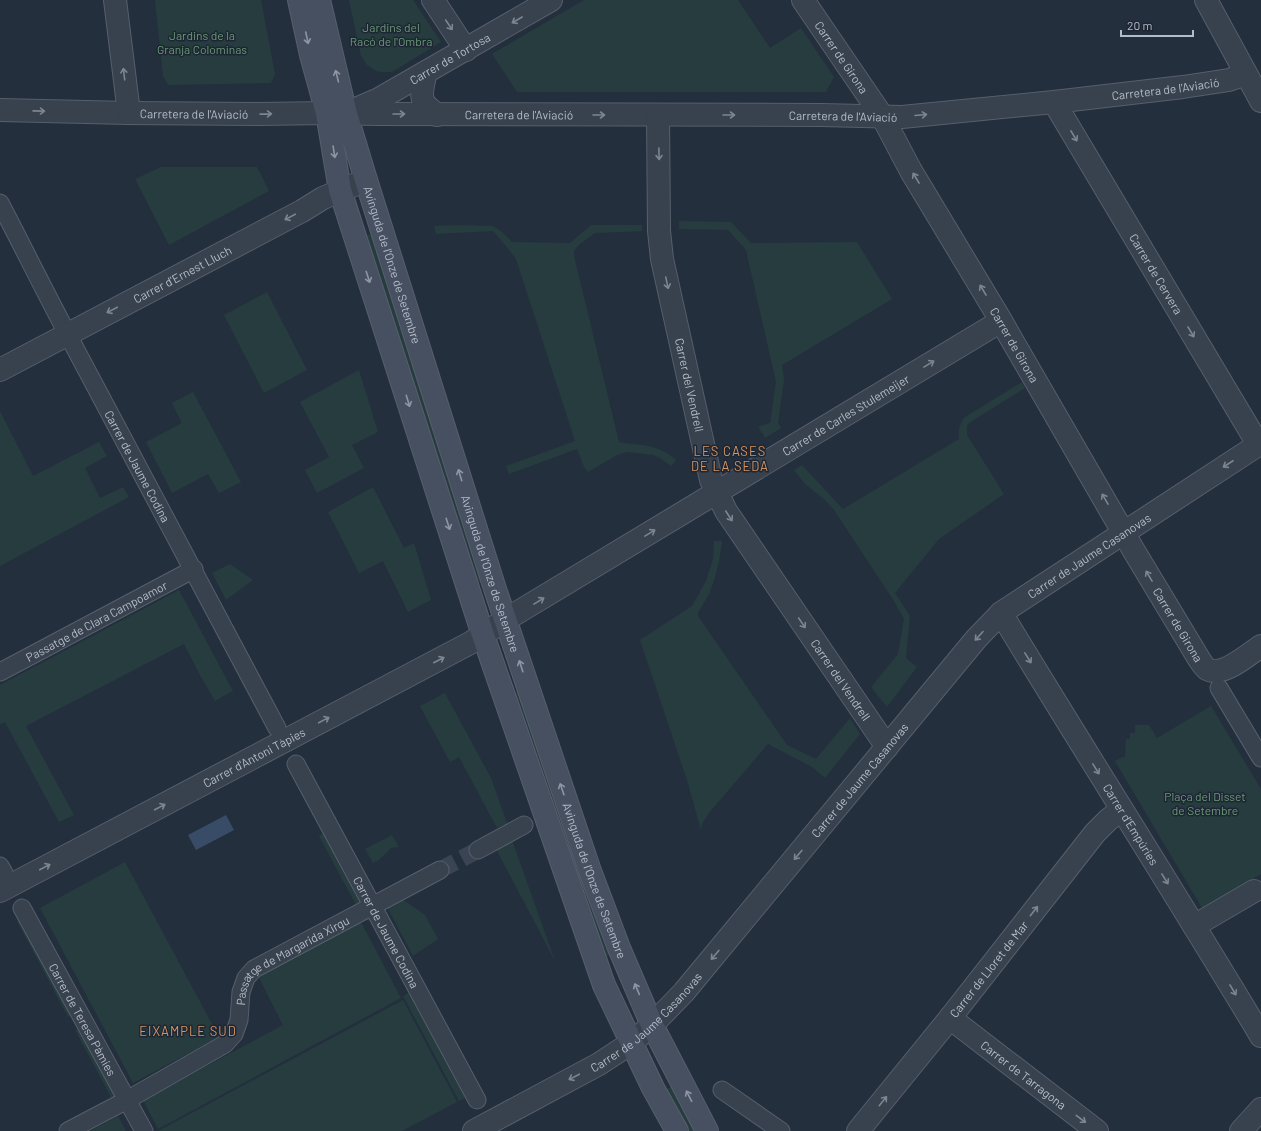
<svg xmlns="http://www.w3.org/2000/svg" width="1261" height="1131" viewBox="0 0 1261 1131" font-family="Barlow,sans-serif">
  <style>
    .green { fill: #263c3f }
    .water { fill: #394c67 }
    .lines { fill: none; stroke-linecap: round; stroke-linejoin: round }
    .pedestrian-tunnel { stroke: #3a4453; stroke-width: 17; stroke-dasharray: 17 8; stroke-linecap: butt }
    .pedestrian-casing { stroke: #565f6c; stroke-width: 19 }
    .minor-casing { stroke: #565f6c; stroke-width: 24 }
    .tertiary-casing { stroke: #565f6c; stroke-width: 24 }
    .secondary-casing { stroke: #565f6c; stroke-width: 24 }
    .pedestrian { stroke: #38414e; stroke-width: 17 }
    .minor { stroke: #38414e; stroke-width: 22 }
    .tertiary { stroke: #38414e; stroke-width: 22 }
    .secondary { stroke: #465061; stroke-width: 22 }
    .oneway { stroke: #7c8592 }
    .oneway2 { stroke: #8e96a5 }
    .labels { text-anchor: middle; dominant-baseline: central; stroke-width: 3; stroke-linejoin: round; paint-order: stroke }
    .park-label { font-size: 12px; fill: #6b9a76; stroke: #1d2633 }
    .street-label { font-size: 12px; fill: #b4bcc9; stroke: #1d2633 }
    .neighbourhood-label { font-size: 13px; letter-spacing: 1px; fill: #d59563; stroke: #1d2633 }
  </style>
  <rect width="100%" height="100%" fill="#242f3e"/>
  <path class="green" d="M 155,0 L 261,0 L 275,74 L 271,83 L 168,85 L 163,76 Z
    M 349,0 L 413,0 L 441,42 L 392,72 L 382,72 L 376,71 L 367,65 L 361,56 Z
    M 584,0 L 738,0 L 770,48 L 801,28 L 834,77 L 826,92 L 517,92 L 492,54 Z
    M 161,167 L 257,167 L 269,191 L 169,245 L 135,179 Z
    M 679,221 L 731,222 L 751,243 L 857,242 L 892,299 L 782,365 L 784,380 L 778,423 L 781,428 L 765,438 L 759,428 L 759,426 L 770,423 L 776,382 L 746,250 L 728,230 L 679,229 Z
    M 459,225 L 493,226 L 502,232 L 512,242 L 570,243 L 591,225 L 642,225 L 642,231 L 595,233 L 580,244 L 574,251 L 574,256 L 619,442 C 633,445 650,444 663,451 C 668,453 672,457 676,460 L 671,466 L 660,458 L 653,455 L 627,452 L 617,455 L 588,472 L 584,467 L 577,449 L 509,474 L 506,466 L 575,441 L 516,259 L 510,251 L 493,231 L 436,234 L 434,226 Z
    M 374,232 L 485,581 L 476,584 L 366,236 Z
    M 267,292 L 307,370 L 264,393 L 224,315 Z
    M 359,370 L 378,432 L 352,445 L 364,468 L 317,493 L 305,470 L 329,457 L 300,402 Z
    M 1022,382 L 1025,388 L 969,423 L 967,426 L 967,435 L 1004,494 L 939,539 L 895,593 L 910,616 L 906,657 L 908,660 L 917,667 L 887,707 L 871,687 L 898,654 L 904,619 L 894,601 L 834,510 L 825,500 L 805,484 L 794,470 L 802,465 L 843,509 L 959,439 C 958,430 959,424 965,417 Z
    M 193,392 L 241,482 L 219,493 L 208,474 L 172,493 L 146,442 L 182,423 L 172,403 Z
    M 0,411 L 33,476 L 99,442 L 107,456 L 85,468 L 100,498 L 123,487 L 129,497 L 0,566 Z
    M 373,487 L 404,548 L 414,543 L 431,600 L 408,612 L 383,561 L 359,573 L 328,512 Z
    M 714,541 L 722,541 C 720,559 716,577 709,594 C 706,600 701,607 698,613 L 698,616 L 787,745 L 816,759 L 850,718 L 860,734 L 825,778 L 812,767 L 768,744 L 709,813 L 702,824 L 701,830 L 686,777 L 640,640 L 692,606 L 706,581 L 713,559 Z
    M 230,564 L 253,580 L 226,600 L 212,573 Z
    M 179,590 L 233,691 L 215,701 L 201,677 L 184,644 L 26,726 L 74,815 L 59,822 L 5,722 L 0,724 L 0,685 Z
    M 521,690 L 612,955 L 603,958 L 512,693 Z
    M 445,693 L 491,778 L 507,823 L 497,828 L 459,757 L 450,762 L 420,706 Z
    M 1211,706 L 1261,789 L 1261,874 L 1202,908 L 1115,761 L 1120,758 L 1125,757 L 1126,739 L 1130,739 L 1130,733 L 1135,733 L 1135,725 L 1149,725 L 1157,738 Z
    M 323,833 L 362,904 L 357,907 L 319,836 Z
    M 392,835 L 399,847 L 391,848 L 379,860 L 373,863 L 365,849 Z
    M 512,840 L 555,961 L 496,849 Z
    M 125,862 L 219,1037 L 133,1083 L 40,908 Z
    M 402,899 L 425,915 L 438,939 L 413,956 L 387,907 Z
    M 22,918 L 73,1015 L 68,1017 L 17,921 Z
    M 361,922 L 401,998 L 158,1129 L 143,1100 L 283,1025 L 258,976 Z
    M 409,993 L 465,1098 L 459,1101 L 403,996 Z
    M 403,1000 L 457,1102 L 402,1131 L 158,1131 Z
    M 80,1028 L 117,1096 L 112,1099 L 75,1030 Z
    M 673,1086 L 697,1131 L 686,1131 L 664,1090 Z
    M 118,1116 L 126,1131 L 90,1131 Z"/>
  <path class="water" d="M 226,815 L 234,830 L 196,850 L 188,835 Z"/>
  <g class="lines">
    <path class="pedestrian-tunnel" d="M 440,870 L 478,850"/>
    <g class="pedestrian-casing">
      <g id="pedestrian">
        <path id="s1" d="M 0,203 C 23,247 45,292 68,335 C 137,466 208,596 277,728"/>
        <path id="s2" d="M 0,672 L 194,569"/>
        <path d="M 1219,688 L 1261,758"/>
        <path id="s3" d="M 296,764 L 477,1100"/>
        <path d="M 478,850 L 524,825"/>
        <path d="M 0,866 L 4,873"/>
        <path id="s4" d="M 22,908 L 144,1131"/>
        <path d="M 722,1090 L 781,1131"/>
        <path id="s5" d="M 68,1131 L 127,1100 L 225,1044 L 234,1034 L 239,1020 L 241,992 L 246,978 L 254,969 L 440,870"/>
      </g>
    </g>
    <g class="minor-casing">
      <g id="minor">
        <path d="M 433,0 L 466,50"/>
        <path id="s6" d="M 803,0 L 882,116 L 911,171 L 997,314 L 1134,551 L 1199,659 C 1201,662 1204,667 1207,669 C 1222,678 1249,654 1261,646"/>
        <path d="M 426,72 C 424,81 419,96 425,104 C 428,108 433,111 437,115"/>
        <path id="s7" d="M 1054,102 L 1258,444"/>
        <path d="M 0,110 L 129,113 L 115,0"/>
        <path id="s8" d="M 351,111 L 379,99 L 551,0"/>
        <path id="s9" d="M 329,113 L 377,114 L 822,115 L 902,117 L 1054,102 L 1183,87 L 1229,80 L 1246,74"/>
        <path id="s10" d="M 658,115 L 659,231 L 662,259 L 711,480 L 726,511 L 887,747"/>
        <path id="s11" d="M 0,370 L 302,211 L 323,198 L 366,180"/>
        <path id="s12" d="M 1001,613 C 1087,755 1176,894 1261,1036"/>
        <path id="s13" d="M 0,891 L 472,642 L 505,620 L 1001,321"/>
        <path d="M 1194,926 L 1254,891"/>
        <path id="s14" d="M 950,1018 L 1097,1131"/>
        <path id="s15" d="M 474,1131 L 599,1064 L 631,1043 L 652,1025 L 684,992 L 976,639 L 1001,613 L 1261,443"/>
        <path id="s16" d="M 858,1131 L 950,1018 L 1095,833 L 1108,820 L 1121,810"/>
      </g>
    </g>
    <g class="tertiary-casing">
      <g id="tertiary">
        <path d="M 1206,0 L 1261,101"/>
        <path id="s17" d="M 129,113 L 258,114 L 327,113"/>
        <path d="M 1241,1131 L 1261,1109"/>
      </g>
    </g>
    <g class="secondary-casing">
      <g id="secondary">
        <path d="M 299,0 L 311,55 L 327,113 L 340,190 L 483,635 L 604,985 L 653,1088 L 677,1131"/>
        <path id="s18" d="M 319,0 L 346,114 L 366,180 L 495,589 L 590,871 L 619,948 L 652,1025 L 707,1131"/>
      </g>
    </g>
    <use href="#pedestrian" class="pedestrian"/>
    <use href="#minor" class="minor"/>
    <use href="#tertiary" class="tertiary"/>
    <use href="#secondary" class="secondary"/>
  </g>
  <defs><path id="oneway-shaft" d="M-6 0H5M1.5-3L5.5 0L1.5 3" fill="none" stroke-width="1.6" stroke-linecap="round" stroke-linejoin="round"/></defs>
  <g class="oneway">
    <use href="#oneway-shaft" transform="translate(517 20) rotate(150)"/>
    <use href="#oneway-shaft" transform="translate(449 25) rotate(56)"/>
    <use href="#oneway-shaft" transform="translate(124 74) rotate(-97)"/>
    <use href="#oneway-shaft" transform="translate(39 111) rotate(1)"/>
    <use href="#oneway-shaft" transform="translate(266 114) rotate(-1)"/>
    <use href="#oneway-shaft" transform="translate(399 114)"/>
    <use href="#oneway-shaft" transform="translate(599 115)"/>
    <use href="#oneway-shaft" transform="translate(729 115)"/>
    <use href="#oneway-shaft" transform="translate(921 115) rotate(-5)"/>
    <use href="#oneway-shaft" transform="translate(1074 136) rotate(59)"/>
    <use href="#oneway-shaft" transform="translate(659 154) rotate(89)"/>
    <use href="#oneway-shaft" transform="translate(916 178) rotate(-121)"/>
    <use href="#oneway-shaft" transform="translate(290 217) rotate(152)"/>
    <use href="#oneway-shaft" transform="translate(667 283) rotate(78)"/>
    <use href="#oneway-shaft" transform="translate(983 290) rotate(-121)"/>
    <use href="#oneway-shaft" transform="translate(112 310) rotate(152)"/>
    <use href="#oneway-shaft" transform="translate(1191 332) rotate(59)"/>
    <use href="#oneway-shaft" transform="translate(929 364) rotate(-31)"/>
    <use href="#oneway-shaft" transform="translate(1228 464) rotate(147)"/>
    <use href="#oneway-shaft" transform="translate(1105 499) rotate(-120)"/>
    <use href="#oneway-shaft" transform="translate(729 516) rotate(57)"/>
    <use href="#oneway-shaft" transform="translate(650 533) rotate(-31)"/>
    <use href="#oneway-shaft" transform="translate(1149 576) rotate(-121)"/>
    <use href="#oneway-shaft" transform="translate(539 601) rotate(-31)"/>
    <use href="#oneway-shaft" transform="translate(802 623) rotate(56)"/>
    <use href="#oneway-shaft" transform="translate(979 636) rotate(132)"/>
    <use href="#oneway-shaft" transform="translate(1028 658) rotate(58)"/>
    <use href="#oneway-shaft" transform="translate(439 660) rotate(-27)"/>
    <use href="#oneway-shaft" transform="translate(324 720) rotate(-28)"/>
    <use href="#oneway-shaft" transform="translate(1096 769) rotate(58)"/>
    <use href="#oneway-shaft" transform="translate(160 807) rotate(-28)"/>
    <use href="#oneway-shaft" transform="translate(798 855) rotate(130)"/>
    <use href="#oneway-shaft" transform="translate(45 867) rotate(-28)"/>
    <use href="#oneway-shaft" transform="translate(1165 879) rotate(58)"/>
    <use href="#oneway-shaft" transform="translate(1034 911) rotate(-52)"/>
    <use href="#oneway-shaft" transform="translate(715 955) rotate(130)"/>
    <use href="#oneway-shaft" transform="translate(1233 990) rotate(59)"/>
    <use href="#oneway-shaft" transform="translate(574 1077) rotate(152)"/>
    <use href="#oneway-shaft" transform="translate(883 1101) rotate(-51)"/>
    <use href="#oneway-shaft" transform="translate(1081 1119) rotate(37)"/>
  </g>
  <g class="oneway2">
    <use href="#oneway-shaft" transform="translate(307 38) rotate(78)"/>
    <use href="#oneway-shaft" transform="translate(337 76) rotate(-104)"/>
    <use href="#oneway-shaft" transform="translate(334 152) rotate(81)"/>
    <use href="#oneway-shaft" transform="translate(368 277) rotate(72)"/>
    <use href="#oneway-shaft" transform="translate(408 401) rotate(73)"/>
    <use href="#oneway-shaft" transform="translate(460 475) rotate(-107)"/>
    <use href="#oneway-shaft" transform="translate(448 524) rotate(72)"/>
    <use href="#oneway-shaft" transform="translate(521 666) rotate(-108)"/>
    <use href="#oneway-shaft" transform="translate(562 789) rotate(-109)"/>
    <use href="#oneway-shaft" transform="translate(637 989) rotate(-113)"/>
    <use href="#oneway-shaft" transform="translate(689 1096) rotate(-117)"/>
  </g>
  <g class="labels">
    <g class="park-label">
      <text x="391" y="27">Jardins del<tspan x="391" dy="14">Racó de l'Ombra</tspan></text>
      <text x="202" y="35">Jardins de la<tspan x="202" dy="14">Granja Colominas</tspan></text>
      <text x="1205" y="796">Plaça del Disset<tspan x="1205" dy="14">de Setembre</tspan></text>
    </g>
    <g class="street-label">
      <text stroke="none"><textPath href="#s6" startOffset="69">Carrer de Girona</textPath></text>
      <text stroke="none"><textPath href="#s8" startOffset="112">Carrer de Tortosa</textPath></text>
      <text stroke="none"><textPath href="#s9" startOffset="838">Carretera de l'Aviació</textPath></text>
      <text stroke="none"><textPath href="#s17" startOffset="65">Carretera de l'Aviació</textPath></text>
      <text stroke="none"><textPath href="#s9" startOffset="190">Carretera de l'Aviació</textPath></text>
      <text stroke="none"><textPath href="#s9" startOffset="514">Carretera de l'Aviació</textPath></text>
      <text stroke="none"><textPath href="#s18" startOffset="275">Avinguda de l'Onze de Setembre</textPath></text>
      <text stroke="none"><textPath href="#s7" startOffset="200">Carrer de Cervera</textPath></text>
      <text stroke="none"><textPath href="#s11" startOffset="206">Carrer d'Ernest Lluch</textPath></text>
      <text stroke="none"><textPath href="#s6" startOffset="405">Carrer de Girona</textPath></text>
      <text stroke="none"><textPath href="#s10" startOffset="273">Carrer del Vendrell</textPath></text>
      <text stroke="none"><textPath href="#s13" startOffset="971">Carrer de Carles Stulemeijer</textPath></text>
      <text stroke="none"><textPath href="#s1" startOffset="297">Carrer de Jaume Codina</textPath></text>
      <text stroke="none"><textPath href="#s15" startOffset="853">Carrer de Jaume Casanovas</textPath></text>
      <text stroke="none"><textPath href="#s18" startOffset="599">Avinguda de l'Onze de Setembre</textPath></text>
      <text stroke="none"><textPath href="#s2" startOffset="109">Passatge de Clara Campoamor</textPath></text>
      <text stroke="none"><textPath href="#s6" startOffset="729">Carrer de Girona</textPath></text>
      <text stroke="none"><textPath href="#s10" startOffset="609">Carrer del Vendrell</textPath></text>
      <text stroke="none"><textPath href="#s13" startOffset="287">Carrer d'Antoni Tàpies</textPath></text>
      <text stroke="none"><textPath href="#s15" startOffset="529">Carrer de Jaume Casanovas</textPath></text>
      <text stroke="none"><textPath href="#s12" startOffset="248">Carrer d'Empúries</textPath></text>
      <text stroke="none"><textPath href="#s18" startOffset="923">Avinguda de l'Onze de Setembre</textPath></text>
      <text stroke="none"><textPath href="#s3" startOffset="191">Carrer de Jaume Codina</textPath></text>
      <text stroke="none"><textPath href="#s5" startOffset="296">Passatge de Margarida Xirgu</textPath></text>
      <text stroke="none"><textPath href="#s16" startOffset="208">Carrer de Lloret de Mar</textPath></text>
      <text stroke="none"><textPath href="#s4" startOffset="127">Carrer de Teresa Pàmies</textPath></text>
      <text stroke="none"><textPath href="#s15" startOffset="205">Carrer de Jaume Casanovas</textPath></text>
      <text stroke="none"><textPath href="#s14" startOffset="93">Carrer de Tarragona</textPath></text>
    </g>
    <g class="neighbourhood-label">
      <text x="730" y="451">LES CASES<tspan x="730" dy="15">DE LA SEDA</tspan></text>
      <text x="188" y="1031">EIXAMPLE SUD</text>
    </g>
  </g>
  <path d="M1121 30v6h72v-6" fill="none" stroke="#b4bcc9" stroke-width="2"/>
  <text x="1127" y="30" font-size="12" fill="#b4bcc9" stroke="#1d2633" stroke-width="3" paint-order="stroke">20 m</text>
</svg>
